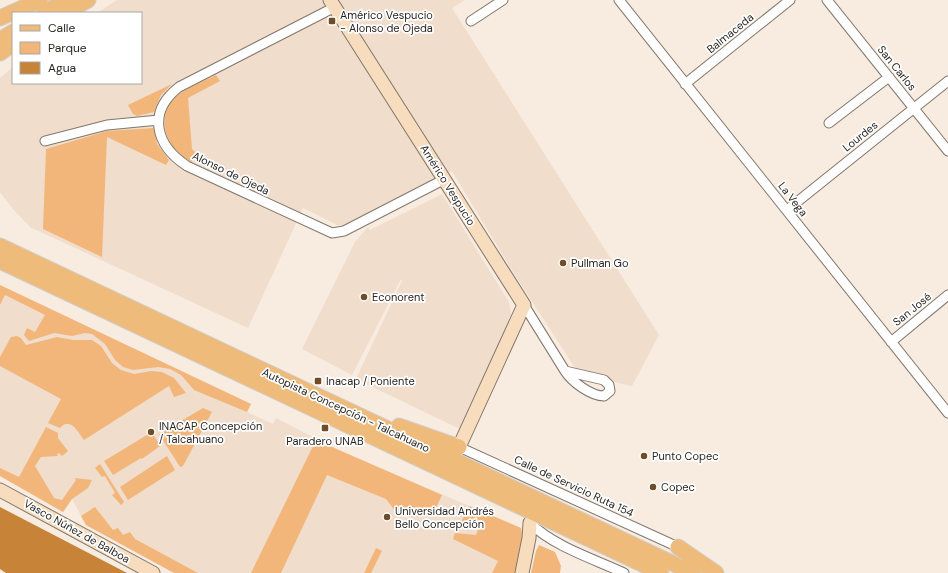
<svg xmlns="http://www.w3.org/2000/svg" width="948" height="573" viewBox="0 0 948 573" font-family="'DM Sans',sans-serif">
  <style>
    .built { fill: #f0ddcc }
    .green { fill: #f2b67a }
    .water { fill: #c78338 }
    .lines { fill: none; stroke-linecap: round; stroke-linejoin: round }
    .street-casing { stroke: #82776c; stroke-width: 11 }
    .secondary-casing { stroke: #82776c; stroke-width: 15 }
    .primary-casing { stroke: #d0cfce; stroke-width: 17 }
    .street { stroke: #fff; stroke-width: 9 }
    .secondary { stroke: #f7ddbd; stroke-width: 13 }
    .primary { stroke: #eebb7b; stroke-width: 15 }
    .poi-dot { fill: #714d27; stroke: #fff; stroke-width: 1.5 }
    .labels { text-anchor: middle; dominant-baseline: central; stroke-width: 3.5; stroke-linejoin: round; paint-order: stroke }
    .poi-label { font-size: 11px; fill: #292520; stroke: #fff; text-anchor: start }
    .street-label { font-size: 11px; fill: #292520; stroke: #fff }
  </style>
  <rect width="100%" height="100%" fill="#f8ebdf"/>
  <path class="built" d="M 117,0 L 465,0 L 452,8 L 659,335 L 632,386 L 579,374 L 513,272 L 452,171 L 352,226 L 337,225 L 303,208 L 248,328 L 30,227 L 13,209 L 0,192 L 0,78 L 13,67 L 13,83 L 141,83 L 141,13 L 97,13 Z
    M 442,194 L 509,302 L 511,314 L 462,430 L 356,379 L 402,281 L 401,279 L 352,375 L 302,349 L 355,242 L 368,227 L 370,230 Z
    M 8,289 L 251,404 L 247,412 L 273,424 L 276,418 L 338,450 L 521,528 L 522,536 L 515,573 L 174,573 L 86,525 L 72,499 L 63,512 L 0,476 L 0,305 Z"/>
  <path class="green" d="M 216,75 L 220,81 L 188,98 L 192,149 L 195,152 L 192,162 C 166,152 153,115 178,95 C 188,87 204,81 216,75 Z
    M 172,84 L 161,95 L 154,112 L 137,116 L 133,114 L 128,105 Z
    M 154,128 L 157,144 L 169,160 L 166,165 L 107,137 L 102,257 L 43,229 L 46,149 L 107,131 Z
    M 0,285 L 251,404 L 247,412 L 194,390 L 181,375 L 170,369 L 158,367 L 133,370 L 123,367 L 115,360 L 105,344 L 92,334 L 85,333 L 72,336 L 54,333 L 29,341 L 24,335 L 27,328 L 35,332 L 45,315 L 5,295 L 0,305 Z
    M 17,336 L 21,338 L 26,345 L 57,337 L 73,340 L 92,340 L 101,346 L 112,363 L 121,370 L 134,374 L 151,371 L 162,372 L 174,378 L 186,393 L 174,397 L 169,386 L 84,440 C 78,432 70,416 60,428 L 48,423 L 61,399 L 0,366 L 0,357 L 11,337 Z
    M 203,408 L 212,412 L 183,466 L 180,467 L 159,434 Z
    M 46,427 L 58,433 L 58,438 L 68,451 L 62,456 L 59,453 L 57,454 L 58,456 L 41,457 L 35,466 L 54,498 L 62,500 L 76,480 L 74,478 L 92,480 L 88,488 L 72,499 L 63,512 L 0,476 L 0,468 L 19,477 Z
    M 152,432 L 160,446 L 142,459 L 141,458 L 113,475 L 104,461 Z
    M 316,440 L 442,495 L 433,514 L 422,510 L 412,517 L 400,515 L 396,512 L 386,499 L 327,475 L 281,573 L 251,573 Z
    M 167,456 L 175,470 L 128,500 L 120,487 Z
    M 100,464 L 124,502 L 121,505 L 112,495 L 115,493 L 105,476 L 102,477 L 95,468 Z
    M 469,506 L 521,528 L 522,536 L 515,573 L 492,573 L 498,561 L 453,539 L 455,533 L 476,535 L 478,529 L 461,522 Z
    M 95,507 L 113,530 L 118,528 L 123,535 L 130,532 L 135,539 L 198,573 L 174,573 L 86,525 L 81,516 Z
    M 539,545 L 555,552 L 561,566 L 560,573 L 531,573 L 536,551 Z
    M 376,548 L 382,551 L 371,573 L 364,573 Z"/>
  <path class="water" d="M 0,507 L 127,573 L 6,573 L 0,569 Z"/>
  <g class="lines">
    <g class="street-casing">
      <path id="street" d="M 619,0 L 948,413
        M 827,0 L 948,151
        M 335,7 L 179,87 C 147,112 155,145 187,166 L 332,233 L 344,231 L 445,179
        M 471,21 L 503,0
        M 685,84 L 790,0
        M 829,123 L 889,77
        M 45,141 L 107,125 L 159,120
        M 787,210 L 948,81
        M 524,305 L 565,371 C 572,382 591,396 604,396 L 610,391 L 609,385 L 604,380 L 565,371
        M 891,342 L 948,295
        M 459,447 L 678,547
        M 530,523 C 553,546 594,559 624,573"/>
    </g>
    <g class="secondary-casing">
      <path id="secondary" d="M 330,0 L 524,305 L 459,447
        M 0,490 L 153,573
        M 522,573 L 529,538 L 530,523"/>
    </g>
    <g class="primary-casing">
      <path id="primary" d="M 44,13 L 66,0
        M 65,13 L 88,0
        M 0,18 L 40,0
        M 0,40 L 13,32
        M 0,53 L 13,44
        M 0,246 L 693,573
        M 0,261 L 661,573
        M 399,426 L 459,447
        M 678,547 L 716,573"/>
    </g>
    <use href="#street" class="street"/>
    <use href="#secondary" class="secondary"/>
    <use href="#primary" class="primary"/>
  </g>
  <g class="poi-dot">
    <rect x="328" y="17" width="8" height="8" rx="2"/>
    <circle cx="563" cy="263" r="4"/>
    <circle cx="364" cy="297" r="4"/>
    <rect x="314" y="377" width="8" height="8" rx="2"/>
    <rect x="321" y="424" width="8" height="8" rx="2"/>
    <circle cx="151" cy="432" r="4"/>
    <circle cx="644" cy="456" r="4"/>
    <circle cx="653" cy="487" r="4"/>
    <circle cx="387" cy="517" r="4"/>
  </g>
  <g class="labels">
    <g class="poi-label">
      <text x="340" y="15">Américo Vespucio<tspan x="340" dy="13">- Alonso de Ojeda</tspan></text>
      <text x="571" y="263">Pullman Go</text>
      <text x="372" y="297">Econorent</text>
      <text x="326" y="381">Inacap / Poniente</text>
      <text x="159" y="426">INACAP Concepción<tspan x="159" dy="13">/ Talcahuano</tspan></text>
      <text x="325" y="441" text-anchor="middle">Paradero UNAB</text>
      <text x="652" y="456">Punto Copec</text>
      <text x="661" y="487">Copec</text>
      <text x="395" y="511">Universidad Andrés<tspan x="395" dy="13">Bello Concepción</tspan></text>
    </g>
    <g class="street-label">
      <text transform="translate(730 33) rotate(-39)">Balmaceda</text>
      <text transform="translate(897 68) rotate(51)">San Carlos</text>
      <text transform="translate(860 136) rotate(-39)">Lourdes</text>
      <text transform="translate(231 173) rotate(26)">Alonso de Ojeda</text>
      <text transform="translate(448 185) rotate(58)">Américo Vespucio</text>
      <text transform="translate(793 199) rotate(52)">La Vega</text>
      <text transform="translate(912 309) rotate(-39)">San José</text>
      <text transform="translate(346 410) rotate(25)">Autopista Concepción - Talcahuano</text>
      <text transform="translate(574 486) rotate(25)">Calle de Servicio Ruta 154</text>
      <text transform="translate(77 531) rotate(29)">Vasco Núñez de Balboa</text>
    </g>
  </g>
  <rect x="12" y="12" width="130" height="72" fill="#ffffff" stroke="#a9a8a6"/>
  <rect x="20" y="25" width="20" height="6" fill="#eebb7b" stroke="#a9a8a6"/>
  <text x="48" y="32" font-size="12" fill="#292520">Calle</text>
  <rect x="20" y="42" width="20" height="12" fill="#f2b67a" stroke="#a9a8a6"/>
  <text x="48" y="52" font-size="12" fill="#292520">Parque</text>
  <rect x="20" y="62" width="20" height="12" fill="#c78338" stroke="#a9a8a6"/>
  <text x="48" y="72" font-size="12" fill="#292520">Agua</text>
</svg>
